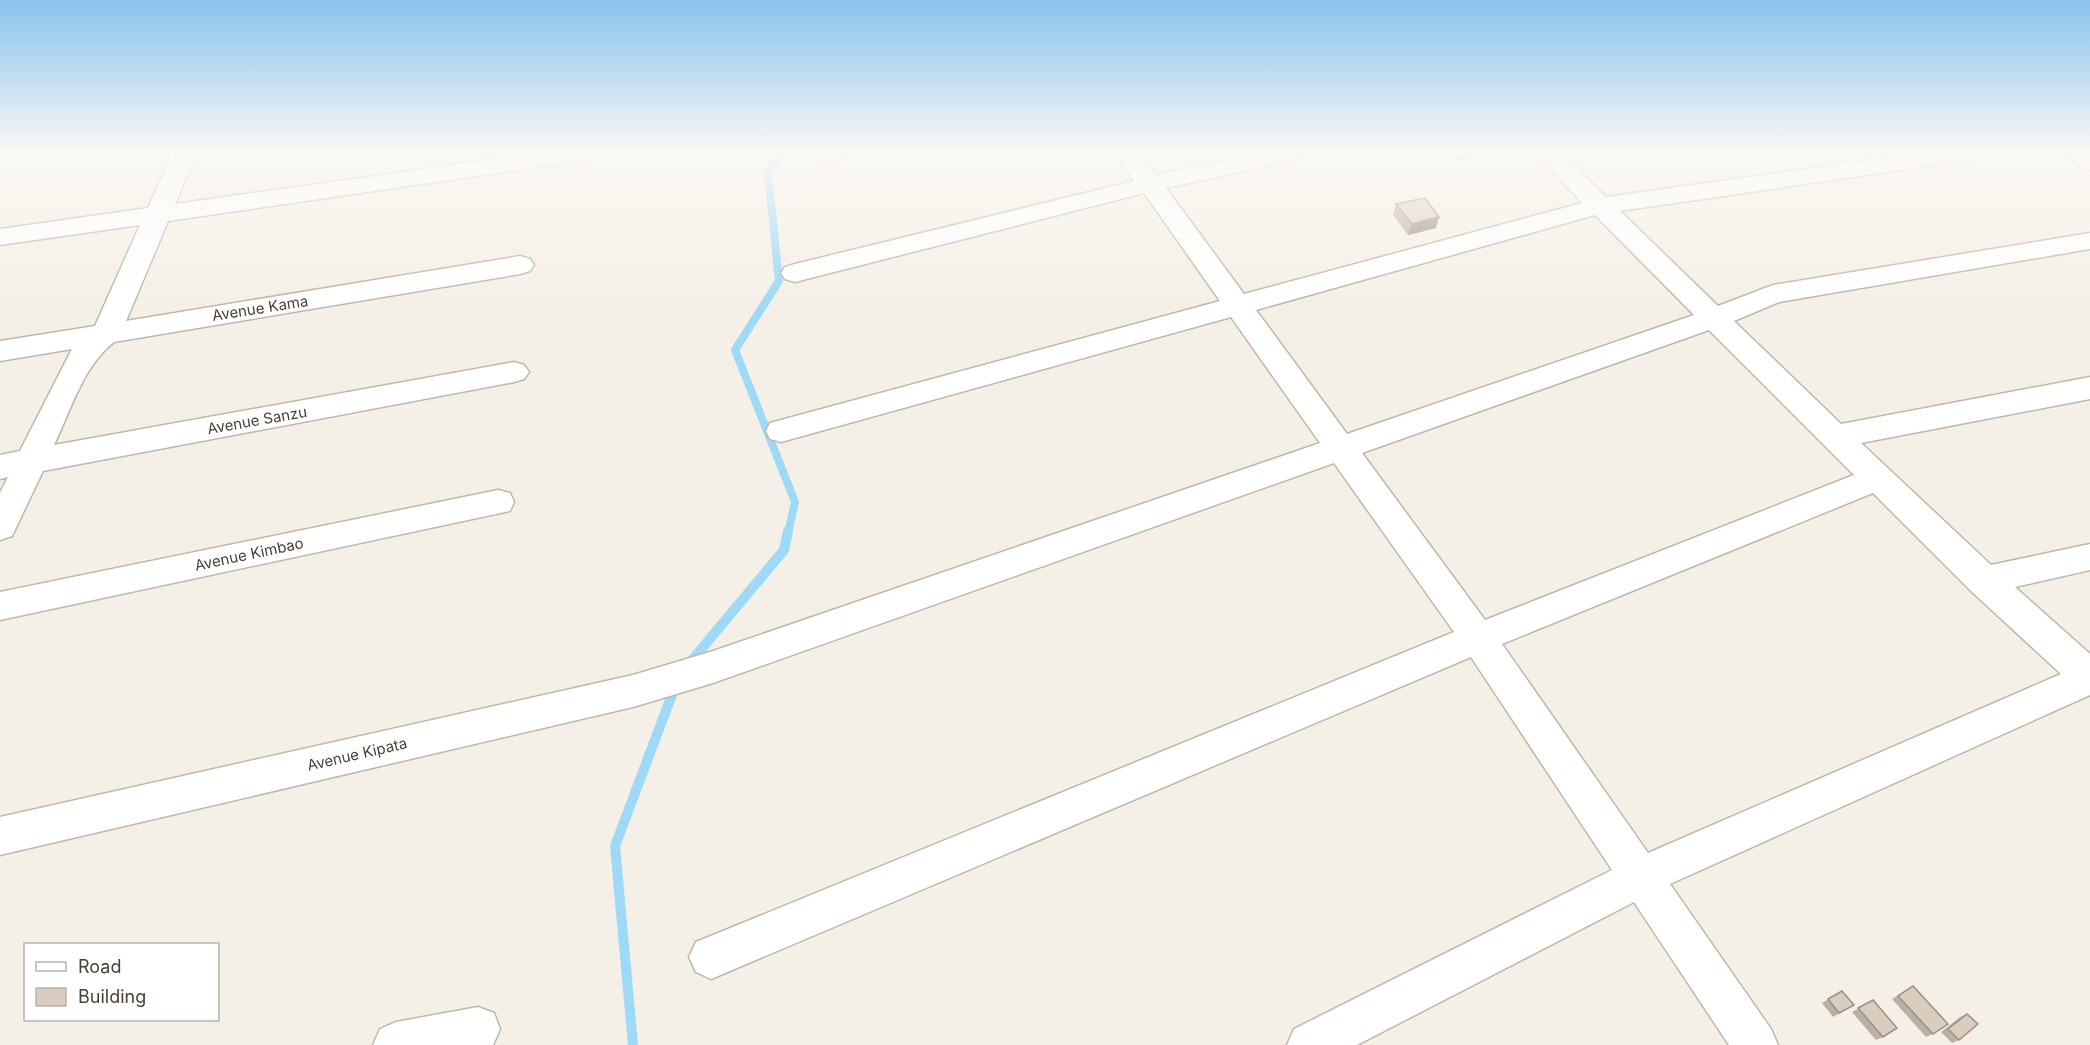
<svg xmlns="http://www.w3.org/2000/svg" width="2090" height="1045" viewBox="0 0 2090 1045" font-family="Inter,sans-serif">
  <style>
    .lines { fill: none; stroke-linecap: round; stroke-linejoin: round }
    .stream-far1 { stroke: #9ed9f7; stroke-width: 8 }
    .stream { stroke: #9ed9f7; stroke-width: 10 }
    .minor-casing { stroke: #c1b7a8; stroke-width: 3 }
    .minor { fill: #fff; fill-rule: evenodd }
    .wall { fill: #bcb0a3 }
    .shaded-wall { fill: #999085 }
    .building { fill: #dbcdbe; stroke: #999085; stroke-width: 1.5 }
    .labels { text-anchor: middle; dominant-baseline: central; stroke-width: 4.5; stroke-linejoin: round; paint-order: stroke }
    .street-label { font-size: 15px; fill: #493f35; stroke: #fff }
  </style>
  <rect width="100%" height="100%" fill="#f5f0e7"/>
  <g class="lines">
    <path class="stream-far1" d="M 783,154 L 768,173 L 779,281 L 735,350 L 795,502 L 788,533"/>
    <path class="stream" d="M 688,665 L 784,550 L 788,531
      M 633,1045 L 615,846 L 676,684"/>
    <g class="minor-casing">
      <path id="minor" d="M 172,154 L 196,154 L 175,204 L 531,154 L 592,154 L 589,159 L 580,161 L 168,221 L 126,321 L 520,256 L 530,259 L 534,265 L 530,271 L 520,274 L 114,342 C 83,366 71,410 54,445 L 514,362 L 524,365 L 529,372 L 524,379 L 514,382 L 43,471 L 12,536 L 0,540 L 0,493 L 8,477 L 0,479 L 0,455 L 20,451 L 72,349 L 0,361 L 0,341 L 95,326 L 140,225 L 0,245 L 0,229 L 148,208 Z
        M 815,154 L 844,154 L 841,159 L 826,162 L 817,160 Z
        M 1116,154 L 1140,154 L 1156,175 L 1257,154 L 1301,154 L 1298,159 L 1166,188 L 1244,294 L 1582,203 L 1537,154 L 1562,154 L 1606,197 L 1914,154 L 1975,154 L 1972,159 L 1963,161 L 1620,211 L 1718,306 L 1773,285 L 2090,233 L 2090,249 L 1779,302 L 1734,321 L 1841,424 L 2090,377 L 2090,399 L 1861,443 L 1991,565 L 2090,544 L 2090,570 L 2015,587 L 2090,654 L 2090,695 L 1670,884 L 1771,1029 L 1778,1045 L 1729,1045 L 1634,902 L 1357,1045 L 1287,1045 L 1294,1029 L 1612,870 L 1471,657 L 711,979 L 696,972 L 689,957 L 696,942 L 1454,632 L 1334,463 L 713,683 L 633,707 L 0,855 L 0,817 L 633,675 L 713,651 L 1320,443 L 1231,317 L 781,442 L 770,439 L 766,431 L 770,423 L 1220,301 L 1144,193 L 795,282 L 785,279 L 781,273 L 785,267 L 795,264 L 1134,181 ZM 1595,215 L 1694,315 L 1347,434 L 1256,310 ZM 1709,330 L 1854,475 L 1485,620 L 1362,453 ZM 1873,493 L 1971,591 L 2061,674 L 1648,853 L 1502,644 Z
        M 2067,154 L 2090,154 L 2090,170 L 2081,168 Z
        M 498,490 L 510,493 L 514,502 L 510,511 L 0,620 L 0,592 Z
        M 478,1007 L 494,1013 L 500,1029 L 493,1045 L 373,1045 L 380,1029 L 396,1022 Z"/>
    </g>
    <use href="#minor" class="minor"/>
  </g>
  <path class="wall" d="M 1452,154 L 1477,154 L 1459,161 Z
    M 1396,204 L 1439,217 L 1436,228 L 1408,235 L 1393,215 Z
    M 1913,986 L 1933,1034 L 1926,1037 L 1892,999 Z
    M 1842,991 L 1854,1005 L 1833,1017 L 1822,1003 Z
    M 1873,1000 L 1883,1037 L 1876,1040 L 1852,1012 Z
    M 1967,1014 L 1959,1040 L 1952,1043 L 1941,1032 L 1960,1017 Z"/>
  <path class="shaded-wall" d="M 1461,154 L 1477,154 L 1459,161 Z
    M 1439,217 L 1436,228 L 1408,235 L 1412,224 Z"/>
  <path class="building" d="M 1425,198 L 1439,217 L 1412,224 L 1396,204 Z
    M 1913,986 L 1948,1024 L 1933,1034 L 1898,996 Z
    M 1842,991 L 1854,1005 L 1839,1013 L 1828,999 Z
    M 1873,1000 L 1897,1028 L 1883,1037 L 1858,1008 Z
    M 1967,1014 L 1978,1024 L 1959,1040 L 1948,1029 Z"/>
  <linearGradient id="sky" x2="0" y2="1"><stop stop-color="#8ac3ee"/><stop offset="0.51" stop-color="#faf8f4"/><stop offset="1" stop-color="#faf8f4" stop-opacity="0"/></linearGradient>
  <rect width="2090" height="300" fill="url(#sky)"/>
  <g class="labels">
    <g class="street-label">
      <text transform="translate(260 308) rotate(-9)">Avenue Kama</text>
      <text transform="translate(257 420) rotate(-10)">Avenue Sanzu</text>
      <text transform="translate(249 554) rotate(-12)">Avenue Kimbao</text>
      <text transform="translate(357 754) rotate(-13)">Avenue Kipata</text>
    </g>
  </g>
  <rect x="24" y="943" width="195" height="78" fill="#ffffff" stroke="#b6b2ae" stroke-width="1.5"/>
  <rect x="36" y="962" width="30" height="9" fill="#ffffff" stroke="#b6b2ae" stroke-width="1.5"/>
  <text x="78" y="973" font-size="18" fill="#493f35">Road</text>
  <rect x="36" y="988" width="30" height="18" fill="#dbcdbe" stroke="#b6b2ae" stroke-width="1.5"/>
  <text x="78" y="1003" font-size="18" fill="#493f35">Building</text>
</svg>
